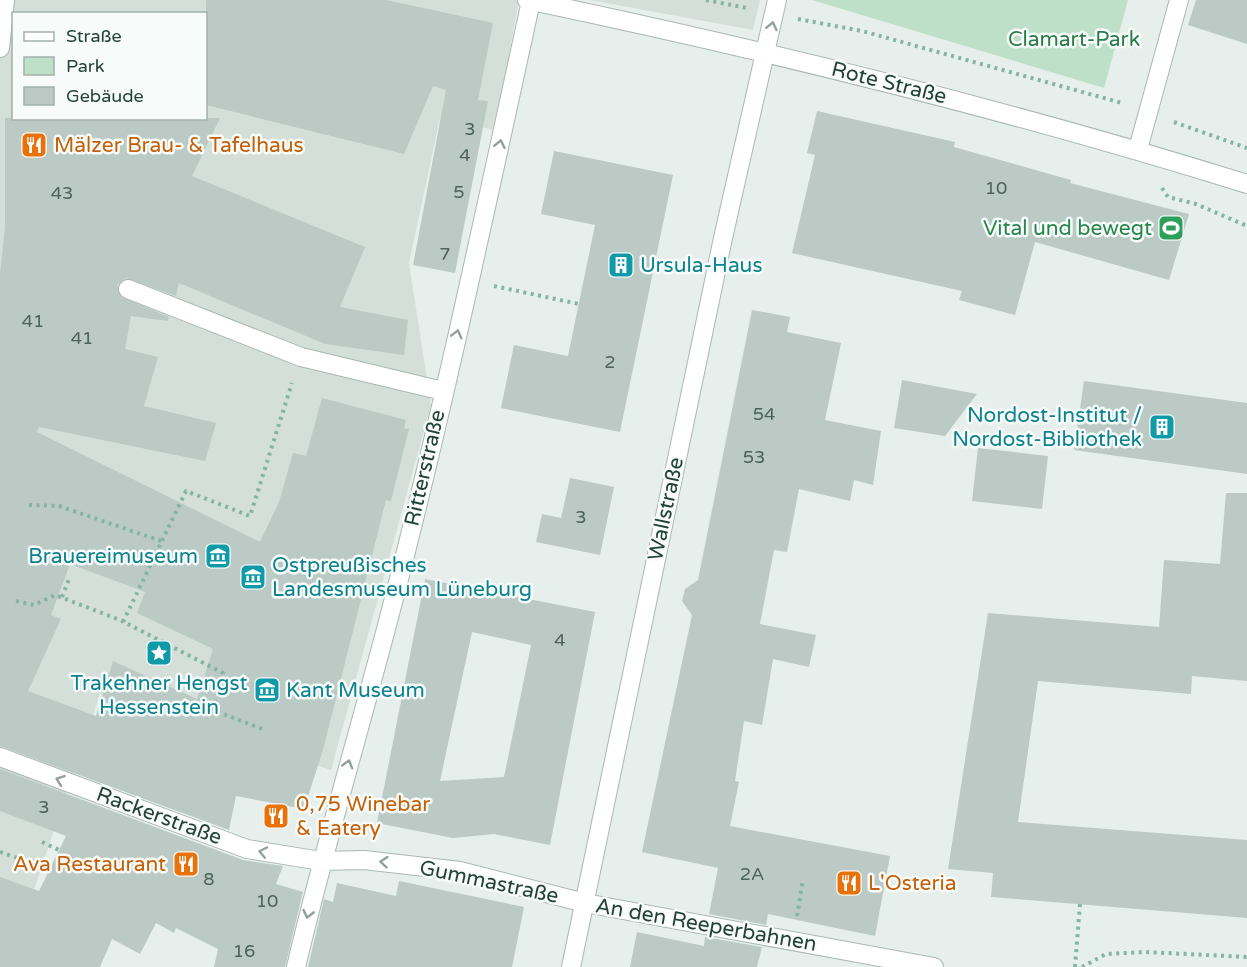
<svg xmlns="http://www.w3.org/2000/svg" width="1247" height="967" viewBox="0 0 1247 967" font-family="'Varela Round',sans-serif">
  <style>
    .built { fill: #d4dfda; fill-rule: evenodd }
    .green { fill: #bfe0c8 }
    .building { fill: #bbcac4; fill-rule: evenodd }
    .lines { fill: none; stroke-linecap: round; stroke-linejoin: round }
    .minor-casing { stroke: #a8b8b2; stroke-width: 20 }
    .path { stroke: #86b3a5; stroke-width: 4; stroke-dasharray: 3 4.5; stroke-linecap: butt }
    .minor { stroke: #fff; stroke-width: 18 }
    .oneway { stroke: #92a09c }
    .labels { text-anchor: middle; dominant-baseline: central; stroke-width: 5; stroke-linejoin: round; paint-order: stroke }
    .number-label { font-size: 18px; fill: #4a645c }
    .park-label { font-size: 21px; fill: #2d7a4b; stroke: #f7fbf9 }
    .street-label { font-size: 21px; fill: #24423a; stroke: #f7fbf9 }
    .food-label { font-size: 21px; fill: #c56008; stroke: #f7fbf9; text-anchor: start }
    .leisure-label { font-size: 21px; fill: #27864d; stroke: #f7fbf9; text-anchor: end }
    .culture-label { font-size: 21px; fill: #0d838f; stroke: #f7fbf9; text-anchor: start }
  </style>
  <rect width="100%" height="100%" fill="#e6efeb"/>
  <path class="built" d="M 0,0 L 519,0 L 495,130 L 440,118 L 409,263 L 431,405 L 331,770 L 100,694 L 8,967 L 0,967 ZM 14,14 L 206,14 L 206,118 L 14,118 Z
    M 590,0 L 760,0 L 753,30 Z"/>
  <path class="green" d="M 812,0 L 1128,0 L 1104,88 Z"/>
  <path class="building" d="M 206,0 L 386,0 L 493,23 L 478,100 L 488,101 L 455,273 L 413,265 L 446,90 L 433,86 L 404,154 L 206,105 Z
    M 1196,0 L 1247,0 L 1247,44 L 1188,25 Z
    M 817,111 L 955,142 L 954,147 L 1071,180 L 1070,183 L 1189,214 L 1169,280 L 1035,242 L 1015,315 L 959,300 L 962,291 L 792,253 L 815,155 L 807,153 Z
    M 5,118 L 220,118 L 192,176 L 365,247 L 340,307 L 408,320 L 404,355 L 325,344 L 179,283 L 176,296 L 126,278 L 117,285 L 120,296 L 169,317 L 168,321 L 131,316 L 125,349 L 158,357 L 144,406 L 216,423 L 205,461 L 39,427 L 37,432 L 260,542 L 279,502 L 293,453 L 306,456 L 322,398 L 406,420 L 404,428 L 409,429 L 391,501 L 386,500 L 323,750 L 304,809 L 236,796 L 229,830 L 0,746 L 0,274 L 5,227 ZM 70,564 L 145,592 L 137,613 L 213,649 L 197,699 L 113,661 L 96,716 L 28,691 L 61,619 L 51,615 Z
    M 554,151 L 673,175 L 620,432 L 501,408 L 514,345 L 568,356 L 595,225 L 541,214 Z
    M 752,310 L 790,317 L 787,332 L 841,343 L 825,420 L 881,431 L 873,485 L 854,480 L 850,501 L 799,489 L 787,552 L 774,550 L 760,624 L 816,635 L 809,667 L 773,659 L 762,725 L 744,721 L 735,781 L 739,782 L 730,826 L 890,856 L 875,936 L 768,914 L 766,925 L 709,914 L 718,868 L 642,852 L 692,615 L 682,601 L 685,589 L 698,580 Z
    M 902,380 L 977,394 L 945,436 L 894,428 Z
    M 1084,381 L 1247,403 L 1247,474 L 1074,450 Z
    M 978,448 L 1048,456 L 1042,509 L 972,501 Z
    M 570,478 L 614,487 L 600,555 L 536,542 L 542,514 L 561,518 Z
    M 1226,493 L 1247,493 L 1247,681 L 1192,676 L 1191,694 L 1038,681 L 1018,822 L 1247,840 L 1247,918 L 991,897 L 993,873 L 948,869 L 988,613 L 1159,627 L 1164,560 L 1220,564 Z
    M 425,579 L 595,612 L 550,845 L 494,834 L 453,838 L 377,823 ZM 472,632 L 531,645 L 504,777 L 440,781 Z
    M 0,769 L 243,860 L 283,866 L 276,884 L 303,892 L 285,967 L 214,967 L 218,949 L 176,928 L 174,933 L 156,923 L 140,954 L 112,939 L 100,967 L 0,967 L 0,877 L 39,891 L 66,836 L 0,811 Z
    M 399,881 L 524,907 L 512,967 L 308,967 L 324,899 L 333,902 L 337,883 L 396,896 Z
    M 637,932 L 704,946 L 705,937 L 762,947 L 757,967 L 630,967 Z"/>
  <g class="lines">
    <g class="minor-casing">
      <path id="minor" d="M 527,0 C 770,51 1010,110 1247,184
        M 0,48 L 5,0
        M 1138,149 L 1179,0
        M 128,289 L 301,357 L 443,391
        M 0,757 L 247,849 L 321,861 L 364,860 L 460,871 L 585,903 L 934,967
        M 296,967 C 323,853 356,742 386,629 C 441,421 485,211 531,1
        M 571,967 L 723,238 L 777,0"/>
    </g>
    <path class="path" d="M 706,0 L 747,8
      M 798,19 L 862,31 L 1122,103
      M 1174,122 L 1247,148
      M 1162,188 L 1168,197 L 1196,204 L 1247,226
      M 494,286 L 579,304
      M 29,505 L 59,506 L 161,541
      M 62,597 L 69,579
      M 16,601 L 34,605 L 55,595 L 120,620 L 223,673 L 213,710 L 265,730
      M 123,622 L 186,491 L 250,516 L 292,383
      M 42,842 L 59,850
      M 0,852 L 32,863
      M 797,916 L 803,879
      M 1075,967 L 1080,904
      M 1082,967 L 1106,954 L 1146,952 L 1247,957"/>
    <use href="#minor" class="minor"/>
  </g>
  <defs><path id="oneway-chevron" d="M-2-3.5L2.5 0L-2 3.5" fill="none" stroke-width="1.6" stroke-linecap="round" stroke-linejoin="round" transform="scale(1.5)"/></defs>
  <g class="oneway">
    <use href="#oneway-chevron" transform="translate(772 26) rotate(-78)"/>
    <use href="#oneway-chevron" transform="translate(500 144) rotate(-78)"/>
    <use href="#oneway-chevron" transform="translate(457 334) rotate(-76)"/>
    <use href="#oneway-chevron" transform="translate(348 764) rotate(-74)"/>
    <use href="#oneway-chevron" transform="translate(60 780) rotate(-160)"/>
    <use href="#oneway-chevron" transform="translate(263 852) rotate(-168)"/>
    <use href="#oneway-chevron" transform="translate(384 862) rotate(-175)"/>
    <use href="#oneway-chevron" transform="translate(308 914) rotate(103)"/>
  </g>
  <defs>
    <g id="restaurant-square" transform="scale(1.35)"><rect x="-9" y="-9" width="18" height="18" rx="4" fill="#e8710a" stroke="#f7fbf9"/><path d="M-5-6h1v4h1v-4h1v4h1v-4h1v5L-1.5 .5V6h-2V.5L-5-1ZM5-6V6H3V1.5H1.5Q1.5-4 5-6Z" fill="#fff"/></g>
    <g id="stadium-square" transform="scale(1.35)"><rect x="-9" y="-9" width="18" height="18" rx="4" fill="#2e9e5b" stroke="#f7fbf9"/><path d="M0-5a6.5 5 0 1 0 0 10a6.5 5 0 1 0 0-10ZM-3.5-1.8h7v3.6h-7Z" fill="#fff"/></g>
    <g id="building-square" transform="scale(1.35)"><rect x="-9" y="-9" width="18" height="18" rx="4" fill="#0f9aa8" stroke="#f7fbf9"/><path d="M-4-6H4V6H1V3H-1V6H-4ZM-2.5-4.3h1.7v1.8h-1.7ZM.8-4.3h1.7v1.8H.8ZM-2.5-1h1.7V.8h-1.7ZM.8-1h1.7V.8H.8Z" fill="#fff"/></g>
    <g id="museum-square" transform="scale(1.35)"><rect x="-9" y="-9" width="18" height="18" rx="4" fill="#0f9aa8" stroke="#f7fbf9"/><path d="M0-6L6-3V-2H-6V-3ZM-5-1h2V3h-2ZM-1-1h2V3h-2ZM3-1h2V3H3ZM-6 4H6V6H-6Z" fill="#fff"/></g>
    <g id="sight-square" transform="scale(1.35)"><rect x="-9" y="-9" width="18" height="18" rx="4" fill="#0f9aa8" stroke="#f7fbf9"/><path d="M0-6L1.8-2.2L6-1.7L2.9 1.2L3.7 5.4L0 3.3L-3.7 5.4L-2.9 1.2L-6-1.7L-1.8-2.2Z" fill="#fff"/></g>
  </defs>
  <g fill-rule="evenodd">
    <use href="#restaurant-square" x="34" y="145"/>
    <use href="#stadium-square" x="1171" y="228"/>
    <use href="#building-square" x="621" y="265"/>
    <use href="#building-square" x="1162" y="427"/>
    <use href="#museum-square" x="218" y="556"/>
    <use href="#museum-square" x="253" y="577"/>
    <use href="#sight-square" x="159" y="653"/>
    <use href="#museum-square" x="267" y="690"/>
    <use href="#restaurant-square" x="276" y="816"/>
    <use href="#restaurant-square" x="186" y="864"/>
    <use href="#restaurant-square" x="849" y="883"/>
  </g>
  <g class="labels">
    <g class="number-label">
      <text x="470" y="129">3</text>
      <text x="465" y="155">4</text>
      <text x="996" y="188">10</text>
      <text x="459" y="192">5</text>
      <text x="62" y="193">43</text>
      <text x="445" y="254">7</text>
      <text x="33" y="321">41</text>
      <text x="82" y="338">41</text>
      <text x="610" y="362">2</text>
      <text x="764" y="414">54</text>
      <text x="754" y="457">53</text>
      <text x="581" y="517">3</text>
      <text x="560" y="640">4</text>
      <text x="44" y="807">3</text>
      <text x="752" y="874">2A</text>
      <text x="209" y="879">8</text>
      <text x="267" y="901">10</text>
      <text x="244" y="951">16</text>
    </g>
    <g class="park-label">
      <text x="1074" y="39">Clamart-Park</text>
    </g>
    <g class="street-label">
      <text transform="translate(889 83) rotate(14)">Rote Straße</text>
      <text transform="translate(425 468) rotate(-77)">Ritterstraße</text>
      <text transform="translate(666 509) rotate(-78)">Wallstraße</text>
      <text transform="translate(159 816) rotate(20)">Rackerstraße</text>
      <text transform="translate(489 882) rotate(12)">Gummastraße</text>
      <text transform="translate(706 925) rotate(10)">An den Reeperbahnen</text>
    </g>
    <g class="food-label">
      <text x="54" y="145">Mälzer Brau- &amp; Tafelhaus</text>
      <text x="296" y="804">0,75 Winebar<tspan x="296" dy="24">&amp; Eatery</tspan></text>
      <text x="166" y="864" text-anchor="end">Ava Restaurant</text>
      <text x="868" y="883">L'Osteria</text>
    </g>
    <g class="leisure-label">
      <text x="1152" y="228">Vital und bewegt</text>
    </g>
    <g class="culture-label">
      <text x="640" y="265">Ursula-Haus</text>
      <text x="1142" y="415" text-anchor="end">Nordost-Institut /<tspan x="1142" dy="24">Nordost-Bibliothek</tspan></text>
      <text x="198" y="556" text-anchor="end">Brauereimuseum</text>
      <text x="272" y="565">Ostpreußisches<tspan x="272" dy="24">Landesmuseum Lüneburg</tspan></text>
      <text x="159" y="683" text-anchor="middle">Trakehner Hengst<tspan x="159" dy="24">Hessenstein</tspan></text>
      <text x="286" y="690">Kant Museum</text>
    </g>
  </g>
  <rect x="12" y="12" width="195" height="108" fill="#f7fbf9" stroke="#a3b1ad" stroke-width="1.5"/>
  <rect x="24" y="32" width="30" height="9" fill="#ffffff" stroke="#a3b1ad" stroke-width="1.5"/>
  <text x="66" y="42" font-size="18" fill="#24423a">Straße</text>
  <rect x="24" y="57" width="30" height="18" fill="#bfe0c8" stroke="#a3b1ad" stroke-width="1.5"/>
  <text x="66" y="72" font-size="18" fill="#24423a">Park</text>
  <rect x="24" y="87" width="30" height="18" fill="#bbcac4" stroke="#a3b1ad" stroke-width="1.5"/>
  <text x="66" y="102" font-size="18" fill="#24423a">Gebäude</text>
</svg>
